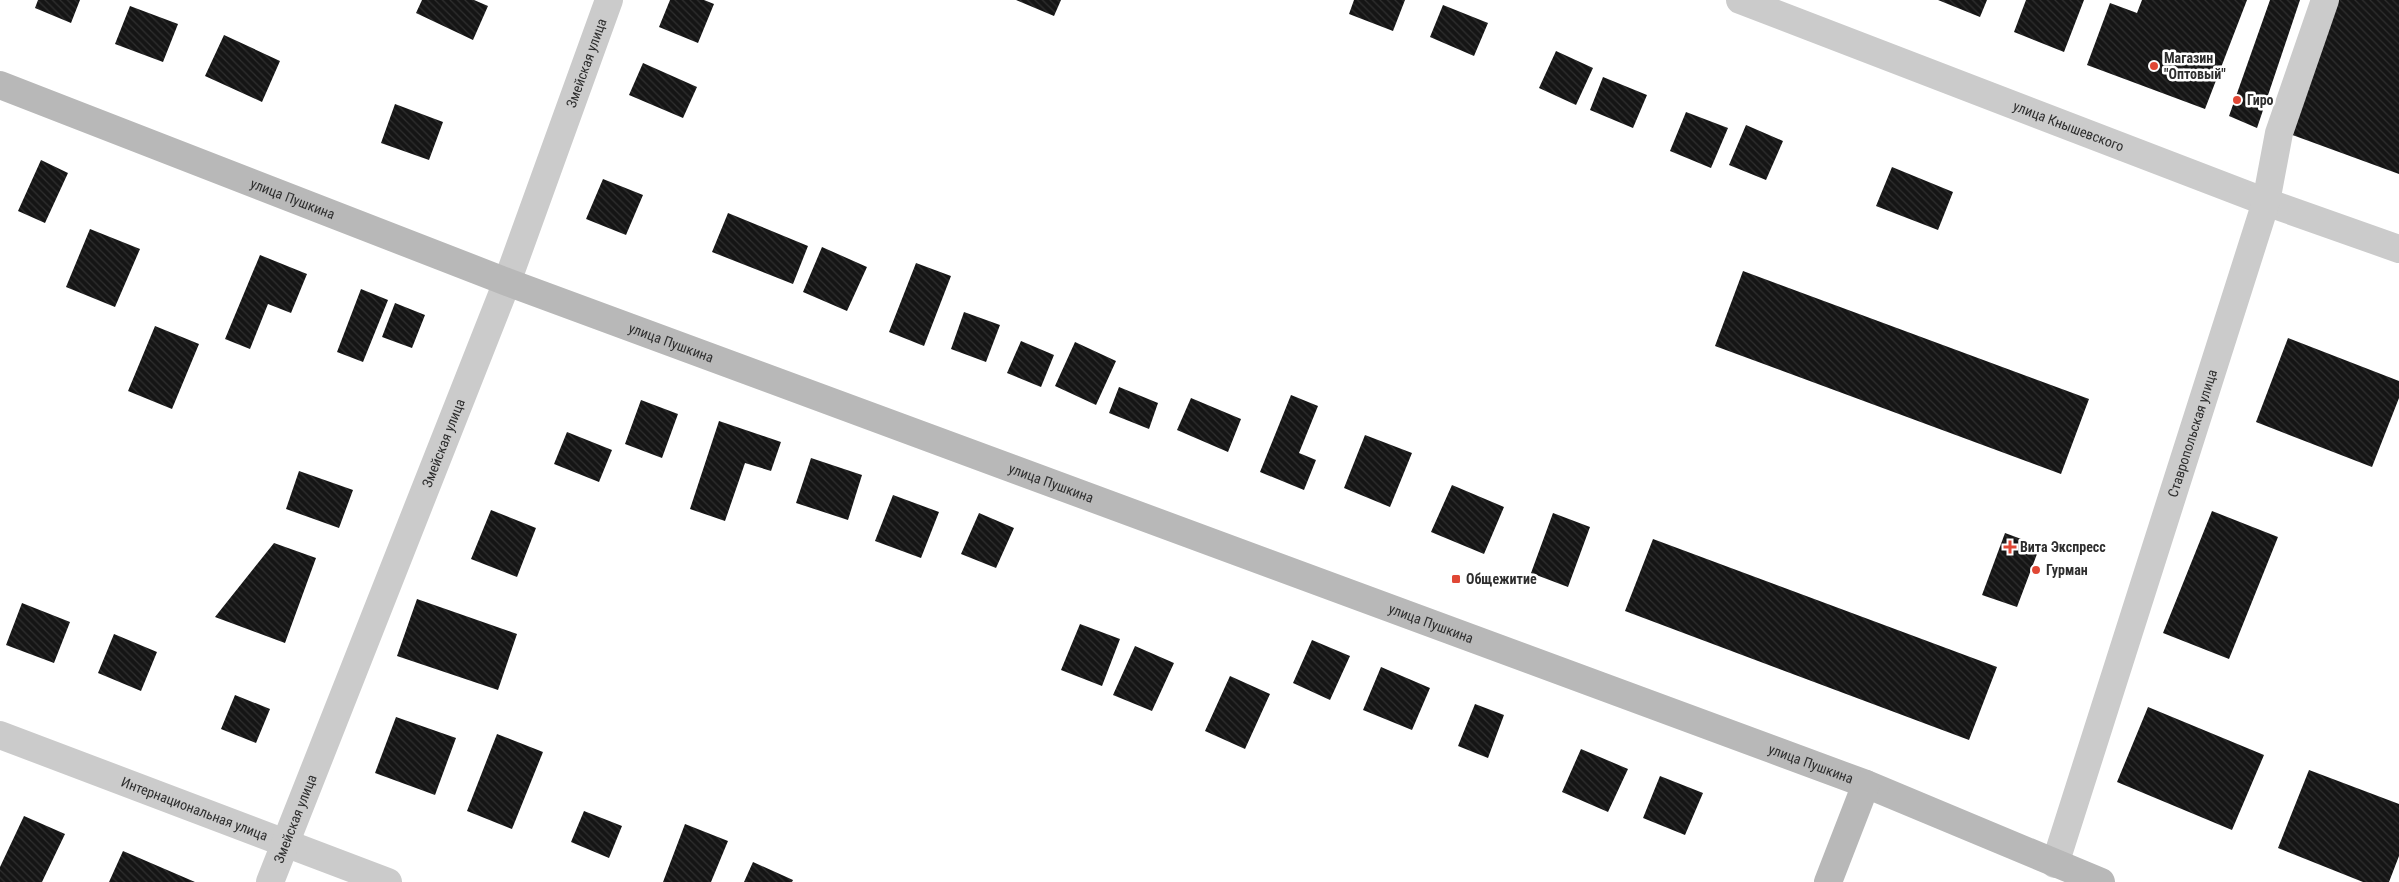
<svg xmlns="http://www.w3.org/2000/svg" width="2399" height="882" viewBox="0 0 2399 882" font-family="'Roboto Condensed',sans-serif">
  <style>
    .building { fill: url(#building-back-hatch) }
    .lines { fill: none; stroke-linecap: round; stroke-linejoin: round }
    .street { stroke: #cbcbcb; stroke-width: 28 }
    .secondary { stroke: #b8b8b8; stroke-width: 28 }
    .poi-dot { fill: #e04735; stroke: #fff; stroke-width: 2 }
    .labels { text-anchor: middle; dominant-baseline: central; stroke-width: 5; stroke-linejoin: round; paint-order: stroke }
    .poi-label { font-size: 14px; font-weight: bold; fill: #2e2e2e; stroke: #fff; text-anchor: start }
    .street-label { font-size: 14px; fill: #2e2e2e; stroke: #fff }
  </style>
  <defs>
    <pattern id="building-back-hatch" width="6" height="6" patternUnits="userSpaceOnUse" patternTransform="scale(1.25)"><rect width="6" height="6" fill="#151515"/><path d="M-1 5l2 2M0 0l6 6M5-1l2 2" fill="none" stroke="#2f2f2f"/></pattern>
  </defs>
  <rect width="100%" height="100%" fill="#fff"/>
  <path class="building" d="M 38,0 L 80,0 L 71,23 L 35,8 Z
    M 422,0 L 474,0 L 488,6 L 473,40 L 416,13 Z
    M 670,0 L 704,0 L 714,4 L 698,43 L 659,27 Z
    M 1016,0 L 1061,0 L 1054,16 Z
    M 1354,0 L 1405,0 L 1393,31 L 1349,14 Z
    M 1938,0 L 1987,0 L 1980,17 Z
    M 2026,0 L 2084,0 L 2064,52 L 2014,32 Z
    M 2142,0 L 2247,0 L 2205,109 L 2087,65 L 2110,3 L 2137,13 Z
    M 2270,0 L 2300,0 L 2257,128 L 2229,116 Z
    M 2336,0 L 2399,0 L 2399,174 L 2287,133 Z
    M 1443,5 L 1488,23 L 1474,56 L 1430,37 Z
    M 130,6 L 178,24 L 163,62 L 115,44 Z
    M 224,35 L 280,61 L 262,102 L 205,76 Z
    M 1556,51 L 1593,68 L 1576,105 L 1539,88 Z
    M 643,63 L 697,87 L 683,118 L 629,95 Z
    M 1603,77 L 1647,95 L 1633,128 L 1590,110 Z
    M 395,104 L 443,122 L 429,160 L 381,143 Z
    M 1686,112 L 1728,128 L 1711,168 L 1670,151 Z
    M 1746,125 L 1783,141 L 1766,180 L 1729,165 Z
    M 41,160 L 68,173 L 45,223 L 18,211 Z
    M 1892,167 L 1953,192 L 1938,230 L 1876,206 Z
    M 603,179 L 643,195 L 626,235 L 586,219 Z
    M 728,213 L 808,246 L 793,284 L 712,252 Z
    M 90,229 L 140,249 L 115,307 L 66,287 Z
    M 822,247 L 867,267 L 847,311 L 803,292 Z
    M 260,255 L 307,274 L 291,313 L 268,304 L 250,349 L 225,339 Z
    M 916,263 L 951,276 L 924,346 L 889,332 Z
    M 1743,271 L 2089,399 L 2061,474 L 1715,346 Z
    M 361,289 L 388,300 L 363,362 L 337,352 Z
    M 395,303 L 425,315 L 412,348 L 382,337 Z
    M 964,312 L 1000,325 L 986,362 L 951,349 Z
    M 155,326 L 199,344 L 172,409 L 128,391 Z
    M 2288,338 L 2399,381 L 2399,398 L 2372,467 L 2256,422 Z
    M 1021,341 L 1054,355 L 1041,387 L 1007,373 Z
    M 1075,342 L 1116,361 L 1096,405 L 1055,386 Z
    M 1119,387 L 1158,403 L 1149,429 L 1109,413 Z
    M 1291,395 L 1318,406 L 1299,453 L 1316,460 L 1304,490 L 1260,472 Z
    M 1191,398 L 1241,419 L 1228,452 L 1177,430 Z
    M 641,400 L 678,414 L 662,458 L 625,444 Z
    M 719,421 L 781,442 L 771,471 L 745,463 L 725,521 L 690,509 Z
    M 567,432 L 612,450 L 599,482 L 554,464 Z
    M 1365,435 L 1412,453 L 1390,507 L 1344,488 Z
    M 811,458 L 862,475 L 848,520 L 796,503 Z
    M 299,471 L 353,490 L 339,528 L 286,509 Z
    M 1452,485 L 1504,507 L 1484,554 L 1431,532 Z
    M 893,495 L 939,512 L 921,558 L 875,541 Z
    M 491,510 L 536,528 L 517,577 L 471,559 Z
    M 2212,511 L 2278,537 L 2229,659 L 2163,633 Z
    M 979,513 L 1014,528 L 996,568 L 961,554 Z
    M 1553,513 L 1590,527 L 1568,587 L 1531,573 Z
    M 2005,533 L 2040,546 L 2017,607 L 1982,595 Z
    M 1653,539 L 1997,667 L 1969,740 L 1625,611 Z
    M 274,543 L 316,558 L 285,643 L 215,617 Z
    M 417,599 L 517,634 L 498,690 L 397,656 Z
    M 22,603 L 70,622 L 54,663 L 6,645 Z
    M 1080,624 L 1120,639 L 1102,686 L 1061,670 Z
    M 114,634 L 157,652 L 141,691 L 98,673 Z
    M 1312,640 L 1350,656 L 1330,700 L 1293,683 Z
    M 1135,646 L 1174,663 L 1152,711 L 1113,695 Z
    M 1381,667 L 1430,688 L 1412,730 L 1363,710 Z
    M 1230,676 L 1270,694 L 1245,749 L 1205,731 Z
    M 235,695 L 270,709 L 256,743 L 221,729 Z
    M 1475,704 L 1504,715 L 1488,758 L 1458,746 Z
    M 2148,707 L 2264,755 L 2232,830 L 2117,782 Z
    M 396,717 L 456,738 L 435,795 L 375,773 Z
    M 497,734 L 543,752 L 512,829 L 467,811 Z
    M 1581,749 L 1628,769 L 1608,812 L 1562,792 Z
    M 2309,770 L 2399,804 L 2399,856 L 2389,882 L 2363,882 L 2278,848 Z
    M 1660,776 L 1703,793 L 1685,835 L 1643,818 Z
    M 584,811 L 622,826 L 609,858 L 571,842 Z
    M 24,816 L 65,834 L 42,882 L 0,882 L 0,867 Z
    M 685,824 L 728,841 L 711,882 L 663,882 Z
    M 123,851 L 195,882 L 109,882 Z
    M 753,862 L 793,880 L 792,882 L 744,882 Z"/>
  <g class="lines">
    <g class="street">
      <path id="s1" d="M 1740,0 L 2266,202 L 2399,249"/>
      <path id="s2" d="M 0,735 L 388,882"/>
      <path id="s3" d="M 2055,864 L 2266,202 L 2279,133 L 2325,0"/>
      <path id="s4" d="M 270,882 L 507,282 L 609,0"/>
    </g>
    <g class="secondary">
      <path id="s5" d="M 0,85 L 507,282 L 1866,784 L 2101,882"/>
      <path d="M 1828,882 L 1866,784"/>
    </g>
  </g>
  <g class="poi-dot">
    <circle cx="2154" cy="66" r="5"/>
    <circle cx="2237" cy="100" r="5"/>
    <path d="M2007.5 539.5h5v5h5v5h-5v5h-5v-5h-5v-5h5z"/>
    <circle cx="2036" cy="570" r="5"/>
    <rect x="1451" y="574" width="10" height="10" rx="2.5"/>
  </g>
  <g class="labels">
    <g class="poi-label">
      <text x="2164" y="58">Магазин<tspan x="2164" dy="16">"Оптовый"</tspan></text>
      <text x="2247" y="100">Гиро</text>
      <text x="2020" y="547">Вита Экспресс</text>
      <text x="2046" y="570">Гурман</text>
      <text x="1466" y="579">Общежитие</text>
    </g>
    <g class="street-label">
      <text stroke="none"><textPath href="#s4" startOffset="878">Змейская улица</textPath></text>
      <text stroke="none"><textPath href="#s1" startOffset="352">улица Кнышевского</textPath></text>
      <text stroke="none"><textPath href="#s5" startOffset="314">улица Пушкина</textPath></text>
      <text stroke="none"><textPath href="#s5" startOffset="719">улица Пушкина</textPath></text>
      <text stroke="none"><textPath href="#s3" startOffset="452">Ставропольская улица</textPath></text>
      <text stroke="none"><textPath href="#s4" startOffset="472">Змейская улица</textPath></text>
      <text stroke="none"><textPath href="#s5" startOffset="1124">улица Пушкина</textPath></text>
      <text stroke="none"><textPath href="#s5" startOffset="1529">улица Пушкина</textPath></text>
      <text stroke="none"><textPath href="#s5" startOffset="1934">улица Пушкина</textPath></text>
      <text stroke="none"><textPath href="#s2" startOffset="208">Интернациональная улица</textPath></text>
      <text stroke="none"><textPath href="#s4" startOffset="68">Змейская улица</textPath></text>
    </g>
  </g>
</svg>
